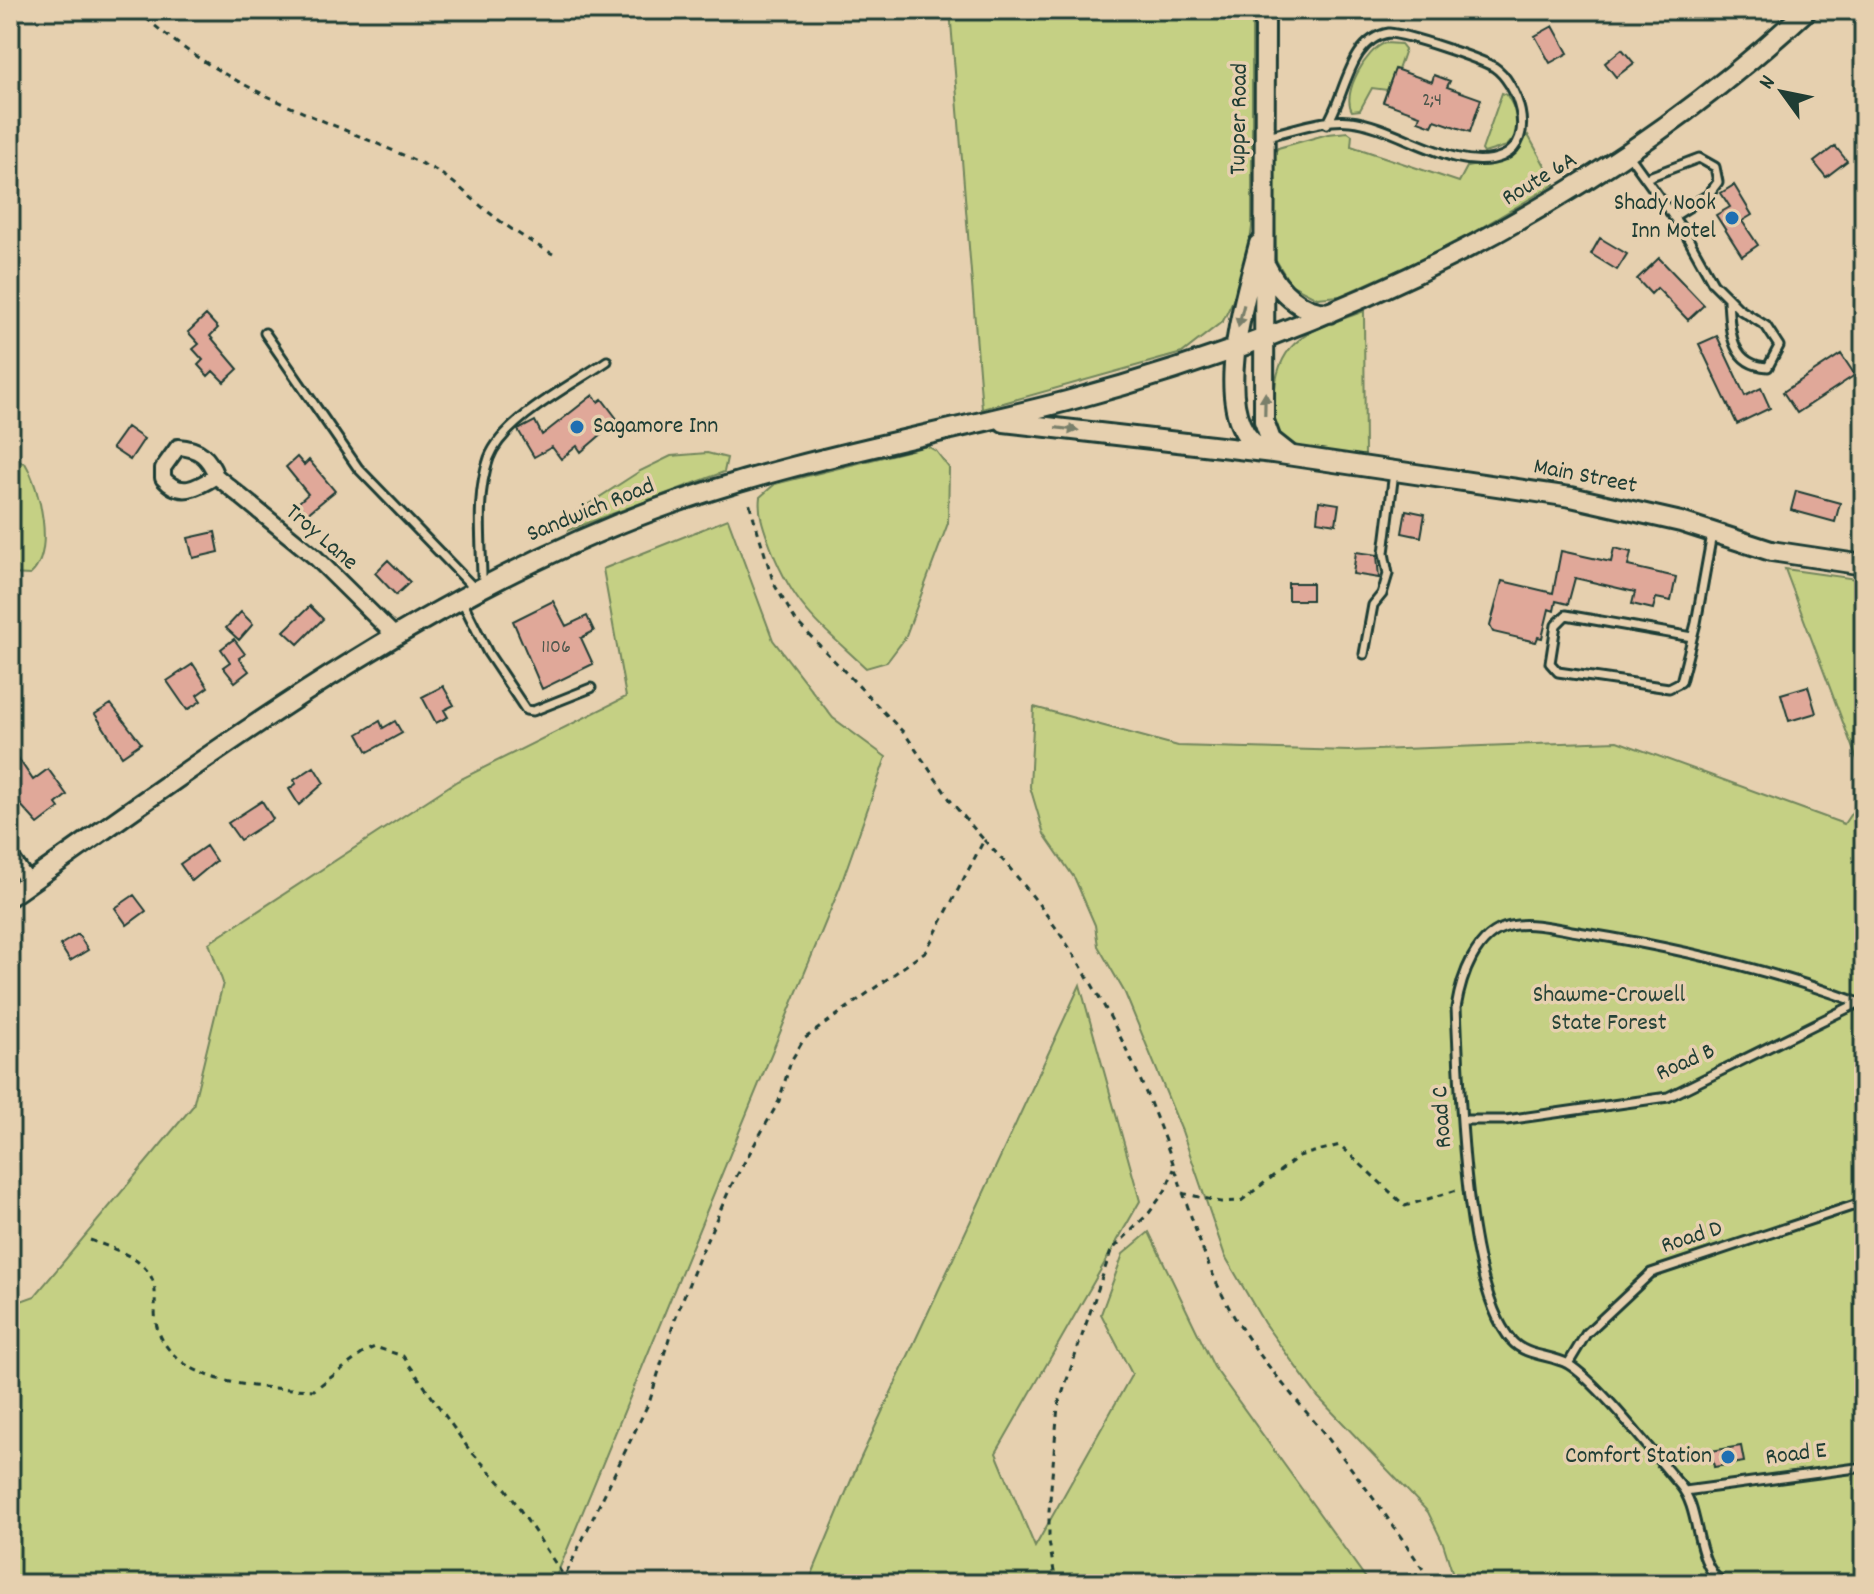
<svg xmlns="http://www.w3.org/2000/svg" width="1874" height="1594" viewBox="0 0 1874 1594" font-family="Dekko,sans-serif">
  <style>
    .green { fill: #c5d084; stroke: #72865c; stroke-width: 2 }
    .building { fill: #e0a899; stroke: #1f3d34; stroke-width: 2 }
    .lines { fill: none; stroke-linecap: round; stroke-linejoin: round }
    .lane-casing { stroke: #1f3d34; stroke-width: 13 }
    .street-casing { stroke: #1f3d34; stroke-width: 20 }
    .secondary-casing { stroke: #1f3d34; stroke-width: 24 }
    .path { stroke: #1f3d34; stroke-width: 3; stroke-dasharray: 6 6; stroke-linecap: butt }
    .lane { stroke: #e6d0af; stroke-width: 7 }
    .street { stroke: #e6d0af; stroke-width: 14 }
    .secondary { stroke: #e6d0af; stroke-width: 18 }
    .oneway { fill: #797f6b }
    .poi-dot { fill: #1f6fb2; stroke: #e6d0af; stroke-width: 3 }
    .labels { text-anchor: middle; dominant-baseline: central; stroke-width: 7; stroke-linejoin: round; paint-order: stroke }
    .number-label { font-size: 20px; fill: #4f584d }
    .street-label { font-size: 24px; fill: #1f3d34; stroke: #e6d0af }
    .poi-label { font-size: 24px; fill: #1f3d34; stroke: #e6d0af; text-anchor: end }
    .park-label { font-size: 24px; fill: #274438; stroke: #e6d0af }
  </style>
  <rect width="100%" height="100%" fill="#e6d0af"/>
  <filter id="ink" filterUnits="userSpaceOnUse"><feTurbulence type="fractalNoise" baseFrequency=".0125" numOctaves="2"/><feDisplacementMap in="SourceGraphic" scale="16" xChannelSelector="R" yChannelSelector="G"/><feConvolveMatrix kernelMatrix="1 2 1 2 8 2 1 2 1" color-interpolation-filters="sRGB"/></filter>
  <g filter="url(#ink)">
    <path class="green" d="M 950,10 L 1252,10 L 1252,227 L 1248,255 L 1238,290 L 1223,321 L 1182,353 L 982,409 Z
      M 1385,43 L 1401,44 L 1405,49 L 1398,70 L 1395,70 L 1387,90 L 1372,88 L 1360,110 L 1352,111 C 1341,93 1367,49 1385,43 Z
      M 1502,93 L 1507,95 L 1519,117 L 1519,132 L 1507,146 L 1484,153 L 1482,150 Z
      M 1348,132 L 1352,135 L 1351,146 L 1459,182 L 1467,167 L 1510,158 L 1528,135 L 1555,184 L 1445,249 L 1340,296 L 1317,298 L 1290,284 L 1276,260 L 1273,154 L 1278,148 L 1328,134 Z
      M 1364,311 L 1365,457 L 1290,445 C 1275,431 1273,420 1274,400 C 1276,336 1312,331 1364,311 Z
      M 927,446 L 936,451 L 949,468 L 948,523 L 905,638 L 887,662 L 866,668 C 817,622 792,606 768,540 C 763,526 758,512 760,497 L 775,484 Z
      M 707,453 L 727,458 L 724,472 L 569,530 L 575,513 L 640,471 L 671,456 Z
      M 10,460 L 25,463 C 40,489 56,552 30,575 L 10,574 Z
      M 728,519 L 773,640 L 833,718 L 886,757 L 840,887 L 553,1584 L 11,1584 L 10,1305 L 35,1296 L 193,1106 L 223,983 L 209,943 L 457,781 L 626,697 L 603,569 Z
      M 1785,569 L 1864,580 L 1864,778 Z
      M 1034,707 L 1178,746 L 1349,751 L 1617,741 L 1844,824 L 1864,794 L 1864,1584 L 1456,1584 L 1443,1543 L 1428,1512 L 1318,1397 L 1264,1323 L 1225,1256 L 1182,1131 L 1125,993 L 1098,946 L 1095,925 L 1075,879 L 1044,834 L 1030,787 Z
      M 1080,985 L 1140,1201 L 996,1453 L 1035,1547 L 1132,1374 L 1101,1314 L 1123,1254 L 1149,1232 L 1214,1367 L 1370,1584 L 808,1584 L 857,1466 Z"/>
    <path class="building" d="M 1553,26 L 1568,53 L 1550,63 L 1535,36 Z
      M 1622,49 L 1634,63 L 1616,77 L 1605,63 Z
      M 1395,69 L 1432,82 L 1434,75 L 1450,81 L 1447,87 L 1481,99 L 1470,132 L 1435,120 L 1432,126 L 1418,121 L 1420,115 L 1383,102 Z
      M 1835,146 L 1847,161 L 1826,177 L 1814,162 Z
      M 1734,185 L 1752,215 L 1742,221 L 1758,245 L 1742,256 L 1716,215 L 1730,207 L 1721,193 Z
      M 1600,238 L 1627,254 L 1617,270 L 1591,254 Z
      M 1659,258 L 1704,305 L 1688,320 L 1657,288 L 1651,294 L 1637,279 Z
      M 206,315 L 218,328 L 210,336 L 238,369 L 224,382 L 213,371 L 208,376 L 198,365 L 203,360 L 193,349 L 199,344 L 188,332 Z
      M 1717,336 L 1745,396 L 1761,388 L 1770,408 L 1737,424 L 1699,344 Z
      M 1841,354 L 1855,375 L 1797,413 L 1783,392 Z
      M 593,395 L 598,402 L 602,399 L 618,420 L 581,452 L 577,446 L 561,459 L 552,447 L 534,457 L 518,430 L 535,421 L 542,435 Z
      M 127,427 L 144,439 L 130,460 L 112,448 Z
      M 297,457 L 304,465 L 309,460 L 335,491 L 307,514 L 298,503 L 308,494 L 286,467 Z
      M 1796,491 L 1840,503 L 1835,522 L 1791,510 Z
      M 1319,501 L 1339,504 L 1336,524 L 1317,521 Z
      M 1406,510 L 1425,514 L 1421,537 L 1402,533 Z
      M 215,532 L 219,552 L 193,558 L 188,538 Z
      M 1614,548 L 1631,552 L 1628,566 L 1676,577 L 1671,601 L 1656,598 L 1653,609 L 1632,604 L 1635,592 L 1575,578 L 1568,604 L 1556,601 L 1554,611 L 1549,609 L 1542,638 L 1538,637 L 1536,642 L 1493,632 L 1490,626 L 1502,581 L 1553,593 L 1561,551 L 1611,562 Z
      M 1356,552 L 1377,555 L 1379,578 L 1353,574 Z
      M 388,560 L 410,582 L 396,595 L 375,573 Z
      M 1288,583 L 1312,583 L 1312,600 L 1288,600 Z
      M 553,601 L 566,626 L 587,616 L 594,631 L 581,638 L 593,664 L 542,689 L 513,621 Z
      M 310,606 L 323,619 L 298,644 L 284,631 Z
      M 241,612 L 253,624 L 239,640 L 226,628 Z
      M 234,639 L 245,654 L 239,658 L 249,671 L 235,682 L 223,667 L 230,662 L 221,649 Z
      M 193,664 L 208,687 L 197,695 L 201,701 L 187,710 L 167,681 Z
      M 443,686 L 454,705 L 444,710 L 448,717 L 436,723 L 422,697 Z
      M 1808,686 L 1816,713 L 1789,721 L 1781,694 Z
      M 111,704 L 141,743 L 122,756 L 95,714 Z
      M 380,721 L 383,728 L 395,721 L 402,733 L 368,752 L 358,734 Z
      M 10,746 L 33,780 L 48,769 L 67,795 L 56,804 L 59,808 L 38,824 L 10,793 Z
      M 314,767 L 324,783 L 299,805 L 289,789 L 296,784 L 294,780 Z
      M 262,801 L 273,819 L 240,840 L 228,823 Z
      M 206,846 L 216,861 L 192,881 L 180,864 Z
      M 134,895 L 146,911 L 127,925 L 115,908 Z
      M 78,934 L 88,950 L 70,961 L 60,945 Z
      M 1741,1446 L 1744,1462 L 1714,1467 L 1711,1451 Z"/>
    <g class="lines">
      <g class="lane-casing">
        <path id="lane" d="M 1266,136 C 1291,131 1324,118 1350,121 C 1396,125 1458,176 1503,156 C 1538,140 1517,82 1494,67 C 1478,58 1407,34 1389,33 C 1349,39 1346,95 1327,124
          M 1628,154 L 1685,233 L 1713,283 L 1739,309 L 1766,326 L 1779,346 L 1768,367 C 1730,365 1730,330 1728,300
          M 1646,178 L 1699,158 L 1715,167 L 1718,182 L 1708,195 L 1673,217
          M 265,333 L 358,468 L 475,589
          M 482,575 C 481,538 476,494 489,458 C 504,419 572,385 607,361
          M 461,599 L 488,653 L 526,710 L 533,711 L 591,688
          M 1692,637 L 1566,615 L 1556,625 L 1550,663 L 1558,672 L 1669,688 L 1681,682 L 1696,623 L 1712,534
          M 1364,654 L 1373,605 L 1382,594 L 1388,574 L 1384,553 L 1394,472
          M 1462,1120 L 1506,1120 L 1668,1097 L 1864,1000
          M 1568,1364 L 1586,1334 L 1651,1273 L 1864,1202
          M 1685,1491 L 1864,1467
          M 1723,1584 C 1693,1561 1702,1511 1680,1485 C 1654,1455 1599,1383 1568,1364 C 1552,1355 1525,1356 1512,1341 C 1463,1286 1460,1084 1456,1008 C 1461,978 1475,933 1510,926 C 1533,921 1562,930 1584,933 C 1678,948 1768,969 1857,1002"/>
      </g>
      <g class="street-casing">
        <path id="street" d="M 216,476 C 209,457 199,448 178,447 L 163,468 L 163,478 C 180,498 197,488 216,476 L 315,557 L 395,636
          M 10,856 L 29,883"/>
      </g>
      <g class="secondary-casing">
        <path id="secondary" d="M 1265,10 L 1264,421 L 1271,440 L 1290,455
          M 1259,244 C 1247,292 1204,424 1266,451
          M 1266,266 C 1278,290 1300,313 1329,313
          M 1004,422 L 1273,453 L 1571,497 L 1681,522 L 1771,551 L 1864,565
          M 10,896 C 215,752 418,598 654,510 C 789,460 929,437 1067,401 C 1341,328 1599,204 1807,10"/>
      </g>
      <path class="path" d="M 137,10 C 227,93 322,116 429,167 C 452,178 468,196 487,211 C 507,227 530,242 553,254
        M 984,840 C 1068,927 1127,1036 1168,1149 C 1190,1209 1204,1268 1238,1323 C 1262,1361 1294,1397 1323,1432 C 1362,1481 1398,1532 1433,1584
        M 1182,1193 L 1221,1202 L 1241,1201 L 1299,1156 L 1340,1145 L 1405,1206 L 1457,1190
        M 90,1240 C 112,1248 147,1258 154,1284 C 157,1297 153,1313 157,1327 C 175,1387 264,1388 314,1390 L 366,1351 L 375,1347 L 403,1356 L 468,1448 L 507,1490 L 569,1584
        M 561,1584 L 650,1400 L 675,1319 L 699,1258 L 731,1186 L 779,1101 L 791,1061 L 804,1039 L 926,951 L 984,840 L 953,804 L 905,734 L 796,621 L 774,584 L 748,499
        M 1056,1584 L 1049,1541 L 1049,1511 L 1058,1406 L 1111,1251 L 1149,1213 L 1165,1191 L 1174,1169"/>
      <use href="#lane" class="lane"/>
      <use href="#street" class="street"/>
      <use href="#secondary" class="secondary"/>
    </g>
    <defs><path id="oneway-solid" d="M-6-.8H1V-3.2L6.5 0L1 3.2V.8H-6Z" transform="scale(2)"/></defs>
    <g class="oneway">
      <use href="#oneway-solid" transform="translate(1241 316) rotate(104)"/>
      <use href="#oneway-solid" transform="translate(1265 404) rotate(-89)"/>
      <use href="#oneway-solid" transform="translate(1067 429) rotate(7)"/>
    </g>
  </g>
  <g class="poi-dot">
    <circle cx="1732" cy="218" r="8"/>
    <circle cx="577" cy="427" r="8"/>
    <circle cx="1728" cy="1457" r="8"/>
  </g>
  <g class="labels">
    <g class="number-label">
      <text x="1432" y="101">2;4</text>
      <text x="556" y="648">1106</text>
    </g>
    <g class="street-label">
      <text transform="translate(1240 119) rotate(-89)">Tupper Road</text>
      <text transform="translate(1540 180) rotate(-31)">Route 6A</text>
      <text transform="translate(1585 477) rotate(11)">Main Street</text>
      <text transform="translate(591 511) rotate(-22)">Sandwich Road</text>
      <text transform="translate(321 538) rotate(41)">Troy Lane</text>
      <text transform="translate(1686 1063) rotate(-24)">Road B</text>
      <text transform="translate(1443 1117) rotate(-94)">Road C</text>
      <text transform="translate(1692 1238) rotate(-18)">Road D</text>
      <text transform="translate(1796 1455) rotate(-7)">Road E</text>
    </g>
    <g class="poi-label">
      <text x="1716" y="204">Shady Nook<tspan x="1716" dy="28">Inn Motel</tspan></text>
      <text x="593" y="427" text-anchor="start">Sagamore Inn</text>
      <text x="1712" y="1457">Comfort Station</text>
    </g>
    <g class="park-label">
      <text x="1609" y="996">Shawme-Crowell<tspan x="1609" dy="28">State Forest</tspan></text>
    </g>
  </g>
  <rect width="1874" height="1594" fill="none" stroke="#e6d0af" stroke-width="40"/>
  <rect x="20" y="20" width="1834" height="1554" fill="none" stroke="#1f3d34" stroke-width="3" filter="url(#ink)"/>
  <g transform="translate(1782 92) rotate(303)" stroke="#e6d0af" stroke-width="6" paint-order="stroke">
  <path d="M0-6L14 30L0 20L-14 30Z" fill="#1f3d34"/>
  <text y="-12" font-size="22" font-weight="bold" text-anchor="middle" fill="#1f3d34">N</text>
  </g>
</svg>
